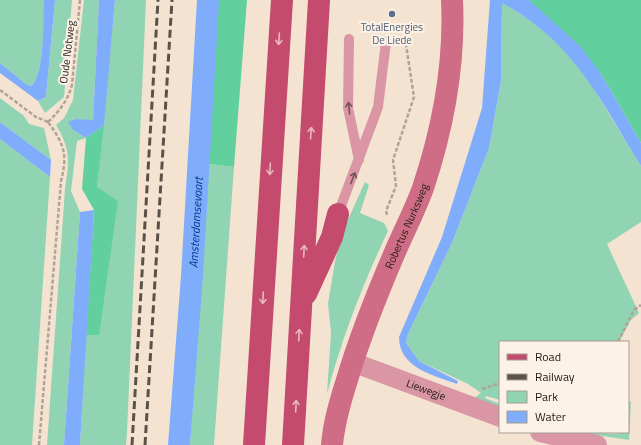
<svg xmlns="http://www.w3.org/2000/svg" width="641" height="445" viewBox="0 0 641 445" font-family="'Titillium Web',sans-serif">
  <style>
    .green { fill: #91d4b3 }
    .forest { fill: #61cf9e }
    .water { fill: #80adfb }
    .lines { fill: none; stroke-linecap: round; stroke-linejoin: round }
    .canal { stroke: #80adfb; stroke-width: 22 }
    .path { stroke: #b1a396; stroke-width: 2.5; stroke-dasharray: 4 2; stroke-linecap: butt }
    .service { stroke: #da96a5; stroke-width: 10 }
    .minor { stroke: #da96a5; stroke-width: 20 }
    .secondary { stroke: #ce6d85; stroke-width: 22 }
    .primary { stroke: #c44b6e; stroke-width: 22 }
    .rail { stroke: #5a5148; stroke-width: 3; stroke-dasharray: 8 4; stroke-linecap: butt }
    .oneway { stroke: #e9b8bd }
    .oneway2 { stroke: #755356 }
    .service-dot { fill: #5c6f8a; stroke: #fdf2e7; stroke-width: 1.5 }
    .labels { text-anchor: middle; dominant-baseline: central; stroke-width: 4; stroke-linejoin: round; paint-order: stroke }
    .service-label { font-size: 11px; fill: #4e5e75; stroke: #fdf2e7 }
    .street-label { font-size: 11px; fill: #221c16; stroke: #fdf2e7 }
    .water-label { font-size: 12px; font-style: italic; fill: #033890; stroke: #fdf2e7 }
  </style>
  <rect width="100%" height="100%" fill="#f5e3d2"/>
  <path class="green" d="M 0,0 L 45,0 C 43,19 45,75 31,86 L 26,84 L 0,63 Z
    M 55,0 L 72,0 L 64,97 L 45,113 L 38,101 L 46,97 Z
    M 84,0 L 99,0 L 93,121 L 76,119 L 73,130 L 86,138 L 77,141 L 71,191 L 80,212 L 64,445 L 47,445 L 65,189 C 69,161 71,150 56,125 L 64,118 L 73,100 Z
    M 115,0 L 146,0 L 127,433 L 126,445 L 80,445 L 86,335 L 99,335 L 97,187 Z
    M 502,2 L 534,23 L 562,47 L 587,78 L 641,166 L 641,222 L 607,244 L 639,313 L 630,321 L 619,342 L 500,342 L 500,400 L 486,396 L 485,398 L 500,404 L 500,407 L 474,398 L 481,393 L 468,384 L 419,361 L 406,343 L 408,334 L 452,243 L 489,148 L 501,81 Z
    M 0,98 L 24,116 L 29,124 L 44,128 L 51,160 L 0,122 Z
    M 0,139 L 50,177 L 32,445 L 0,445 Z
    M 209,164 L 234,167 L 214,445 L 190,445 Z
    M 365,182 L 369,185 L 360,213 L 384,223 L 388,231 C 363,283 342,338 327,394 L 331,333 L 328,304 L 335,261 L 342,233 Z
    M 628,401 L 631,402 L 629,440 L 577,432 L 617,434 L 618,432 L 628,432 Z"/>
  <path class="forest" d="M 217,0 L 247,0 L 234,167 L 209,164 Z
    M 529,0 L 641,0 L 641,143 L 601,74 Z
    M 104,125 L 97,187 L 118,201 L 99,335 L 86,335 L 94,210 L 82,189 L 86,138 Z"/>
  <path class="water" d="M 44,0 L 55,0 L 46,97 L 38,101 L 0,73 L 0,63 L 26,84 L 31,86 C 45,75 43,19 44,0 Z
    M 99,0 L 115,0 L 104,125 L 86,138 L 73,130 L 68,122 L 76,119 L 93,120 Z
    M 490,0 L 529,0 L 580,46 L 601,74 L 641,143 L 641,166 C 600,100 574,42 502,3 L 501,81 L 489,148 L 452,243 L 408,334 L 406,343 L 419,361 L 458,381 L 457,384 C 433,375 399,368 399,337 L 442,237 L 482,108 Z
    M 0,122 L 51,160 L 50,177 L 0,139 Z
    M 94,210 L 80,445 L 64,445 L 80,212 Z"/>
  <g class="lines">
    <path class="canal" id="s1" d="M 179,445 L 192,276 L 208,0"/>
    <path class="path" d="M 0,90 L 36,117 L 48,122
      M 48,122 C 60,110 67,102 72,85 L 80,0
      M 387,215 L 386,211 L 396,186 L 393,160 L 414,97 L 406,45
      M 618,342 L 634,310 L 641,305
      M 482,389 L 500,383
      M 39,445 L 61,181 C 68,154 64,144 48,122"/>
    <path class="service" d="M 349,39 L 348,108 L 359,160
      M 338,214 L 378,107 L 386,42"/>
    <g class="minor">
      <path id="s2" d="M 352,362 L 500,417"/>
      <path d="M 540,432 L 597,445"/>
    </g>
    <path class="secondary" id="s3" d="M 332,445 C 334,422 340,402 347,380 C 360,336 377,294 395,252 C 404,231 415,210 423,188 C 443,128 455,63 452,0"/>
    <path class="primary" d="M 306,294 L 332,237 L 338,214
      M 254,445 L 282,0
      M 293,445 L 319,0"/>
    <path class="rail" d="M 132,445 L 158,0
      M 145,445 L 172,0"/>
  </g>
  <defs><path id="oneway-shaft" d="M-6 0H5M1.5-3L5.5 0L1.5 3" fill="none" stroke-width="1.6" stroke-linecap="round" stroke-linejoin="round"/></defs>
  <g class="oneway">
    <use href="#oneway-shaft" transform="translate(279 39) rotate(94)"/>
    <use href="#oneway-shaft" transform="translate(311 133) rotate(-86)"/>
    <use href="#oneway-shaft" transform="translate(270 169) rotate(93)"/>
    <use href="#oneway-shaft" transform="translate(304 251) rotate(-87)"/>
    <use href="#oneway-shaft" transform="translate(263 298) rotate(93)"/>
    <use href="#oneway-shaft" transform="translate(299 335) rotate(-87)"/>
    <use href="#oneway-shaft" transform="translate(296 406) rotate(-87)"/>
  </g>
  <g class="oneway2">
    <use href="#oneway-shaft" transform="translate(349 108) rotate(-96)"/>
    <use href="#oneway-shaft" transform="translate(353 178) rotate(-69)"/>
  </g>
  <circle class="service-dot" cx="392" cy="14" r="4"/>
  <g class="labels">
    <g class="service-label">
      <text x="392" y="27">TotalEnergies<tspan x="392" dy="13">De Liede</tspan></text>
    </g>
    <g class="street-label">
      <text transform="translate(67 52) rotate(-83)">Oude Notweg</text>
      <text stroke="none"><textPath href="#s3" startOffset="232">Robertus Nurksweg</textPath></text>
      <text stroke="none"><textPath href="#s2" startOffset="79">Liewegje</textPath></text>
    </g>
    <g class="water-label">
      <text stroke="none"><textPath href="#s1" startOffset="223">Amsterdamsevaart</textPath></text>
    </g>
  </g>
  <rect x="499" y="341" width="130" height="92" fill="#fdf2e7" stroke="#a59c93"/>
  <rect x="507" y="354" width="20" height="6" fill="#c44b6e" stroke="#a59c93"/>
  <text x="535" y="361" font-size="12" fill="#221c16">Road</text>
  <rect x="507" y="374" width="20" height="6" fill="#5a5148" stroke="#a59c93"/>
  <text x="535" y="381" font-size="12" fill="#221c16">Railway</text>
  <rect x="507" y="391" width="20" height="12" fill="#91d4b3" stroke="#a59c93"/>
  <text x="535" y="401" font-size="12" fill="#221c16">Park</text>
  <rect x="507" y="411" width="20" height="12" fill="#80adfb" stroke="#a59c93"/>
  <text x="535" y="421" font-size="12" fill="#221c16">Water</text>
</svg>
